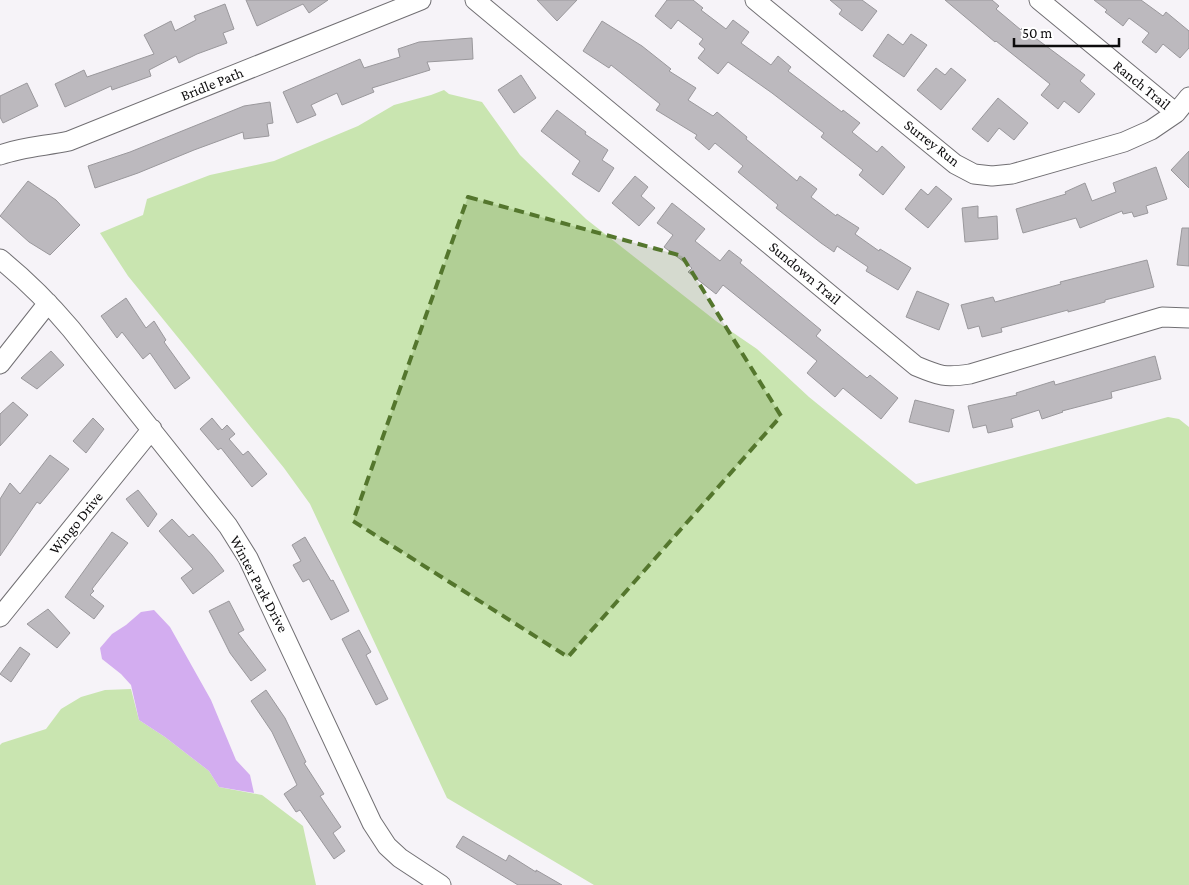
<svg xmlns="http://www.w3.org/2000/svg" width="1189" height="885" viewBox="0 0 1189 885" font-family="'Crimson Pro',serif">
  <style>
    .green { fill: #c9e5b0 }
    .water { fill: #d3adf0 }
    .building { fill: #bcb9be; stroke: #9a989c }
    .lines { fill: none; stroke-linecap: round; stroke-linejoin: round }
    .minor-casing { stroke: #716f73; stroke-width: 21 }
    .minor { stroke: #fff; stroke-width: 19 }
    .marked { fill: #54762d; fill-opacity: 0.2; stroke: #54762d; stroke-width: 4; stroke-dasharray: 10 6; stroke-linejoin: round }
    .labels { text-anchor: middle; dominant-baseline: central; stroke-width: 4; stroke-linejoin: round; paint-order: stroke }
    .street-label { font-size: 15px; fill: #0d0c0d; stroke: #fff }
  </style>
  <rect width="100%" height="100%" fill="#f6f3f8"/>
  <path class="green" d="M 444,90 L 449,94 L 482,102 L 520,155 L 586,219 L 716,321 L 757,349 L 809,397 L 916,484 L 1168,417 L 1179,419 L 1189,427 L 1189,885 L 594,885 L 447,798 L 310,504 L 284,468 L 128,276 L 100,233 L 143,215 L 147,199 L 210,175 L 274,161 L 358,126 L 394,105 L 431,95 Z
    M 131,689 L 139,720 L 165,737 L 209,771 L 219,787 L 262,795 L 303,826 L 316,885 L 0,885 L 0,745 L 2,743 L 46,729 L 61,709 L 81,697 L 105,690 Z"/>
  <path class="water" d="M 154,610 L 170,627 L 211,700 L 236,760 L 250,775 L 254,793 L 219,787 L 209,771 L 165,737 L 139,720 L 131,685 L 121,674 L 102,659 L 100,648 L 112,634 L 126,625 L 141,612 Z"/>
  <path class="building" d="M 246,0 L 328,0 L 309,13 L 303,4 L 257,26 Z
    M 537,0 L 577,0 L 557,21 Z
    M 667,0 L 693,0 L 703,8 L 701,10 L 726,29 L 733,20 L 749,32 L 741,43 L 771,65 L 778,56 L 791,67 L 788,71 L 842,112 L 843,110 L 860,123 L 852,132 L 877,152 L 882,146 L 905,167 L 883,195 L 859,175 L 863,170 L 821,137 L 824,133 L 772,93 L 728,62 L 718,74 L 698,58 L 705,49 L 699,44 L 703,39 L 678,20 L 671,29 L 655,16 Z
    M 830,0 L 862,0 L 877,11 L 862,31 L 839,14 L 842,10 Z
    M 945,0 L 992,0 L 999,6 L 996,9 L 1021,30 L 1022,28 L 1085,75 L 1080,81 L 1095,94 L 1079,113 L 1064,101 L 1058,109 L 1041,95 L 1050,84 L 996,41 L 995,42 Z
    M 1094,0 L 1141,0 L 1163,16 L 1166,12 L 1189,31 L 1189,48 L 1180,58 L 1163,44 L 1156,53 L 1142,42 L 1149,33 L 1129,18 L 1123,26 L 1105,12 L 1107,10 Z
    M 225,4 L 234,29 L 223,33 L 227,43 L 197,54 L 179,63 L 176,56 L 149,70 L 151,76 L 112,90 L 111,86 L 65,107 L 55,84 L 84,70 L 87,77 L 154,54 L 144,35 L 171,21 L 175,31 L 196,20 L 194,16 Z
    M 602,21 L 642,46 L 671,69 L 669,71 L 696,88 L 688,100 L 713,116 L 717,112 L 747,137 L 746,139 L 797,181 L 800,176 L 817,189 L 811,197 L 836,216 L 837,214 L 859,228 L 855,234 L 879,251 L 880,249 L 911,268 L 898,290 L 866,271 L 868,267 L 837,246 L 834,252 L 821,243 L 776,208 L 778,205 L 738,172 L 743,166 L 715,143 L 709,150 L 695,138 L 697,135 L 656,110 L 660,104 L 611,65 L 609,68 L 583,51 Z
    M 888,34 L 903,45 L 911,34 L 927,45 L 904,77 L 873,56 Z
    M 472,38 L 473,59 L 427,62 L 430,70 L 372,88 L 374,92 L 342,105 L 337,93 L 311,105 L 316,115 L 297,123 L 283,92 L 360,59 L 364,68 L 400,57 L 398,49 L 419,42 Z
    M 936,68 L 945,75 L 951,68 L 966,80 L 941,110 L 917,90 Z
    M 521,75 L 536,98 L 514,113 L 498,90 Z
    M 27,83 L 38,106 L 3,123 L 0,117 L 0,96 Z
    M 998,98 L 1028,123 L 1014,140 L 999,128 L 988,142 L 972,129 Z
    M 270,102 L 273,123 L 267,124 L 269,136 L 244,139 L 243,132 L 194,150 L 138,173 L 95,188 L 88,166 L 130,152 L 244,106 Z
    M 557,110 L 586,132 L 585,134 L 608,150 L 602,160 L 614,168 L 599,192 L 572,174 L 580,161 L 541,131 Z
    M 1189,151 L 1189,188 L 1171,170 Z
    M 1156,167 L 1167,199 L 1146,206 L 1148,213 L 1134,217 L 1132,212 L 1123,214 L 1122,211 L 1080,228 L 1076,218 L 1023,233 L 1016,209 L 1066,194 L 1065,192 L 1085,183 L 1092,201 L 1116,192 L 1113,183 Z
    M 635,176 L 648,187 L 641,196 L 655,208 L 639,226 L 612,203 Z
    M 28,181 L 56,200 L 80,225 L 50,255 L 29,242 L 0,216 Z
    M 936,186 L 952,199 L 928,228 L 905,209 L 921,189 L 928,195 Z
    M 672,203 L 705,229 L 695,241 L 720,261 L 729,250 L 742,260 L 740,263 L 821,330 L 816,336 L 867,378 L 870,375 L 898,398 L 881,419 L 843,388 L 835,397 L 807,373 L 817,361 L 723,285 L 716,294 L 688,272 L 692,268 L 664,247 L 673,235 L 657,223 Z
    M 978,206 L 978,218 L 997,216 L 998,239 L 965,242 L 962,208 Z
    M 1182,228 L 1189,228 L 1189,266 L 1177,265 Z
    M 1147,260 L 1154,287 L 1105,300 L 1105,302 L 1068,312 L 1068,310 L 1001,328 L 1002,332 L 982,337 L 979,326 L 968,329 L 961,305 L 993,297 L 995,302 L 1061,284 L 1060,282 Z
    M 917,291 L 949,304 L 939,330 L 906,317 Z
    M 126,298 L 146,328 L 154,321 L 166,340 L 164,342 L 190,378 L 175,389 L 150,353 L 143,359 L 122,332 L 117,338 L 101,316 Z
    M 51,351 L 64,365 L 37,389 L 21,378 Z
    M 1155,356 L 1161,379 L 1111,392 L 1112,398 L 1062,411 L 1063,412 L 1042,419 L 1039,410 L 1011,419 L 1013,427 L 988,433 L 986,425 L 973,428 L 968,406 L 1017,395 L 1016,393 L 1054,381 L 1055,385 Z
    M 915,400 L 954,410 L 949,432 L 909,422 Z
    M 13,402 L 28,415 L 0,446 L 0,414 Z
    M 93,418 L 104,429 L 86,453 L 73,441 Z
    M 212,418 L 222,430 L 227,425 L 235,434 L 229,439 L 243,455 L 248,451 L 267,474 L 252,487 L 221,448 L 218,450 L 200,429 Z
    M 50,455 L 69,469 L 40,504 L 37,502 L 0,556 L 0,499 L 10,483 L 20,494 Z
    M 138,490 L 157,514 L 148,527 L 126,499 Z
    M 172,519 L 189,537 L 193,534 L 212,555 L 224,571 L 193,594 L 181,578 L 193,569 L 159,531 Z
    M 112,532 L 128,543 L 92,589 L 94,591 L 90,595 L 104,606 L 94,619 L 65,597 Z
    M 305,537 L 331,581 L 333,580 L 349,611 L 331,620 L 309,579 L 303,582 L 293,565 L 301,561 L 292,545 Z
    M 229,601 L 244,630 L 238,633 L 266,670 L 251,681 L 230,653 L 209,611 Z
    M 48,609 L 70,633 L 57,648 L 27,624 Z
    M 359,630 L 371,652 L 366,655 L 388,699 L 376,705 L 342,639 Z
    M 20,647 L 30,654 L 11,682 L 0,674 Z
    M 266,690 L 285,718 L 306,762 L 304,763 L 324,794 L 320,796 L 341,827 L 333,833 L 345,851 L 334,859 L 300,810 L 296,812 L 284,794 L 297,785 L 272,732 L 251,701 Z
    M 463,836 L 506,861 L 509,855 L 536,872 L 536,870 L 562,885 L 518,885 L 456,847 Z"/>
  <g class="lines">
    <g class="minor-casing">
      <path id="minor" d="M 475,0 L 916,366 C 940,376 945,378 970,374 L 1162,317 L 1189,318
        M 755,0 L 955,164 L 974,174 L 992,176 L 1012,174 L 1124,142 L 1151,130 L 1176,113 L 1189,97
        M 1039,0 L 1176,113
        M 0,155 C 22,147 45,146 69,141 L 421,0
        M 0,259 C 26,280 49,303 71,329 L 228,526 L 248,558 L 372,823 L 387,846 L 400,858 L 441,885
        M 0,364 L 48,303
        M 0,617 L 152,429"/>
    </g>
    <use href="#minor" class="minor"/>
  </g>
  <path class="marked" d="M 468,197 L 682,256 L 781,416 L 568,657 L 353,521 Z"/>
  <g class="labels">
    <g class="street-label">
      <text transform="translate(212 84) rotate(-22)">Bridle Path</text>
      <text transform="translate(1142 85) rotate(39)">Ranch Trail</text>
      <text transform="translate(932 143) rotate(38)">Surrey Run</text>
      <text transform="translate(805 273) rotate(40)">Sundown Trail</text>
      <text transform="translate(76 523) rotate(-51)">Wingo Drive</text>
      <text transform="translate(259 584) rotate(62)">Winter Park Drive</text>
    </g>
  </g>
  <path d="M1014 38v8h105v-8" fill="none" stroke="#0d0c0d" stroke-width="2.5"/>
  <text x="1022" y="38" font-size="15" fill="#0d0c0d" stroke="#ffffff" stroke-width="4" paint-order="stroke">50 m</text>
</svg>
